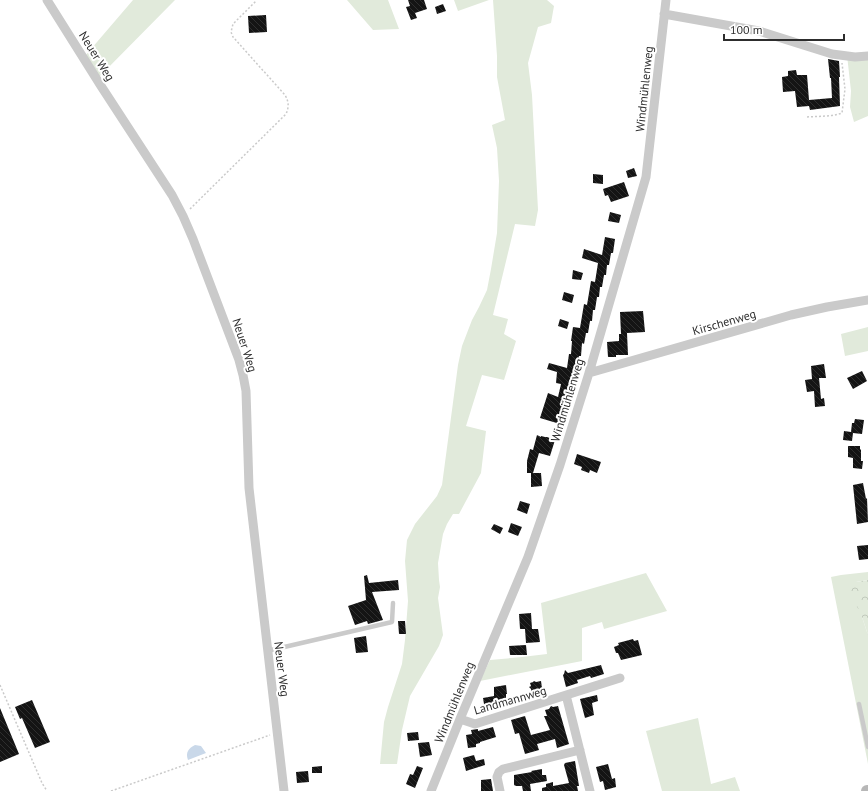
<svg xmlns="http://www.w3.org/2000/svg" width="868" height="791" viewBox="0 0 868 791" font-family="'PT Sans',sans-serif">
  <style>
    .grass { fill: #e1eadb }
    .forest { fill: url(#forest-crowns) }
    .water { fill: #c9d8e9 }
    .building { fill: url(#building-back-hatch) }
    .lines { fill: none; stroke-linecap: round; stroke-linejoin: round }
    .path { stroke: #cacaca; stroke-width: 1.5; stroke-dasharray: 2 2; stroke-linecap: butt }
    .service { stroke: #cacaca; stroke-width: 4.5 }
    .minor { stroke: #cacaca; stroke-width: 9 }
    .secondary { stroke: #b7b7b7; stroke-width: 12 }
    .labels { text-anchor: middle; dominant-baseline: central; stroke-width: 4; stroke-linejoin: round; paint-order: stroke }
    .street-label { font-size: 12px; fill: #2d2d2d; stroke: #fff }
  </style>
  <defs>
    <pattern id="forest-crowns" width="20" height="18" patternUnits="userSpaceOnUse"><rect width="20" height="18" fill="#e1eadb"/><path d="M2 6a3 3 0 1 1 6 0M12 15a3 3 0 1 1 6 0" fill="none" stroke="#c1c9bc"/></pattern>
    <pattern id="building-back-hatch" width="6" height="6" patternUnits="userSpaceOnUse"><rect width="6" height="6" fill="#141414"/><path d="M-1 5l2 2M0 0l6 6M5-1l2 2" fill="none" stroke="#2e2e2e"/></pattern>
  </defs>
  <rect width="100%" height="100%" fill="#fff"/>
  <path class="grass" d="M 133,0 L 175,0 L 99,77 L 85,56 Z
    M 347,0 L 388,0 L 399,29 L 373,30 Z
    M 454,0 L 489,0 L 458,11 Z
    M 493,0 L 547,0 L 554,6 L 551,23 L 538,27 L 528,63 L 532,95 L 538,210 L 535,226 L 515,224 L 493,315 L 508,319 L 504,334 L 516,341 L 504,380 L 482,375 L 466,426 L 486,431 L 481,473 L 459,514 L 453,514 L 447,524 L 443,534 L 438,563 L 439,580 L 440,587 L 438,598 L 443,635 L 439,646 L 410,696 L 402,730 L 397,764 L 380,764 L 384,722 L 388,707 L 402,664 L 405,640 L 408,601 L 405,561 L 407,540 L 415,524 L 437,496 L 442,485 L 458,365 L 462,346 L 472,320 L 479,307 L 487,290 L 491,269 L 497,233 L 499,181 L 497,148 L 492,125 L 505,120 L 497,77 L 497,56 Z
    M 847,55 L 868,55 L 868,116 L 854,122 L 850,107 L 851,91 Z
    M 868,327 L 868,351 L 845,356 L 841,334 Z
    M 868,572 L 868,580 L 856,582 L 862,617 L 868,635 L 868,764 L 831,577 L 841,575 Z
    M 646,573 L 667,611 L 604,629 L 602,622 L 582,628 L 582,661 L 480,681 L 490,660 L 522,657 L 547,654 L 541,603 Z
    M 698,718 L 711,784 L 735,777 L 740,791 L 662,791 L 646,731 Z"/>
  <path class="forest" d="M 868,580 L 868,635 L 862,617 L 852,596 L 850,586 L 856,582 Z"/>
  <path class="water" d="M 195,745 L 201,746 L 206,753 L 188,760 C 185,752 189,748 195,745 Z"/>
  <path class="building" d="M 408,0 L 424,0 L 427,9 L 415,13 L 417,18 L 411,20 L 406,7 L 410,6 Z
    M 443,4 L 446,11 L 437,14 L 435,7 Z
    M 266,15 L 267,32 L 249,33 L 248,16 Z
    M 828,59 L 839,61 L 840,77 L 839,77 L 840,106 L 810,110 L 809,106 L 797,107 L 795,91 L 783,92 L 782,77 L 788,76 L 788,71 L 796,70 L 797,75 L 807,75 L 809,100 L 832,98 L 831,78 L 830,78 Z
    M 634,168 L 637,176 L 628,178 L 626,171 Z
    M 593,174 L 603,175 L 603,184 L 593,183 Z
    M 624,182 L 629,196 L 611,202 L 608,195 L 605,196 L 603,189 Z
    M 610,212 L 621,215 L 619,223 L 608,221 Z
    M 605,237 L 615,239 L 613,253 L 611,253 L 609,265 L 607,265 L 606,275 L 604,275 L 602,287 L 600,287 L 599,297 L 597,297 L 595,310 L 593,310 L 592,321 L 590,321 L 588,333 L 586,333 L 584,344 L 582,343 L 581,356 L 579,356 L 578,366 L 576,366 L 573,380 L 571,380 L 568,398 L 563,412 L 563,419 L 560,424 L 540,418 L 548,393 L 558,397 L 561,384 L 556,383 L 557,372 L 547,369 L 549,363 L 567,368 L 569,354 L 571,354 L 572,341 L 571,341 L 573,327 L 580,328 L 584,304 L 587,305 L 591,281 L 595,282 L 598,263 L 582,258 L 584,249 L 602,255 Z
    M 573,270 L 583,273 L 581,280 L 572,279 Z
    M 564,292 L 574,295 L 572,303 L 562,300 Z
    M 643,311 L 645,332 L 627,333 L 628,355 L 616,355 L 616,357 L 608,357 L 607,342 L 619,341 L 619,334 L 621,334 L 620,312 Z
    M 560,319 L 569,322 L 567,329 L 558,326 Z
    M 824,364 L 826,378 L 819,378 L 821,399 L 824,398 L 825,406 L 815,407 L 814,391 L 807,392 L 805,380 L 812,379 L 811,366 Z
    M 862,371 L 867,381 L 853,389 L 847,378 Z
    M 855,419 L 864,420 L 862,434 L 853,433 L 852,441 L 843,440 L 844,431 L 851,432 L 852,423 L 854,423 Z
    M 537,435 L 541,437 L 541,436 L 545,437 L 547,437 L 555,440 L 550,456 L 539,453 L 533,473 L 541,473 L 542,486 L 531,487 L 531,473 L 527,473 L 527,461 L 530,449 L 533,450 Z
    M 848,446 L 860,446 L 860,449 L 861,450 L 861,461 L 863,461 L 862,469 L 853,468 L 853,458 L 848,457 Z
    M 577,454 L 601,462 L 597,473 L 590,470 L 589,473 L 581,470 L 582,467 L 574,464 Z
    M 863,483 L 866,499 L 867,498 L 868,522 L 857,524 L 853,485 Z
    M 520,501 L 530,504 L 527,514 L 517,510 Z
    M 511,523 L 522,527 L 518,536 L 508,532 Z
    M 494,524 L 503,528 L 500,534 L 491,529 Z
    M 868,545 L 868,559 L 859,560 L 857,546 Z
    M 367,575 L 369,583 L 398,580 L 399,590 L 372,592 L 383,620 L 368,624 L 367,621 L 355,625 L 348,606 L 366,600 L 364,576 Z
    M 531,613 L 532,629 L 538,629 L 540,642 L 526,643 L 525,629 L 520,629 L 519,614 Z
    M 398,621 L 405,621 L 406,634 L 399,634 Z
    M 366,636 L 368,652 L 356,653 L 354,638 Z
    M 633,639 L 634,641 L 638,640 L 642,655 L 621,660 L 618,653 L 616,653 L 614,647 L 619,645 L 618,643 Z
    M 526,645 L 527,655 L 510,655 L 509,646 Z
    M 601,665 L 604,674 L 591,678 L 590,676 L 577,680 L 578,683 L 566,687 L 563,675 L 564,674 L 565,670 L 568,673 Z
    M 534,681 L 536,682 L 541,681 L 542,688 L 544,689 L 543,691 L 543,693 L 532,695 L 531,689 L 529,687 L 531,686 L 530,683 L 533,682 Z
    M 506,685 L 507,694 L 506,694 L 506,698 L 502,699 L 504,706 L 485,710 L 483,698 L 494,696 L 494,687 Z
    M 597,695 L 598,701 L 592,703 L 594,715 L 585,718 L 580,699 Z
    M 32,700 L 50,742 L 35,748 L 22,718 L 20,719 L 15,707 Z
    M 551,706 L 553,707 L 558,706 L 569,744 L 557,748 L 555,739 L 537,744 L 539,750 L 525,754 L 519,733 L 515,734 L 511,720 L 525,716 L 531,735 L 550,730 L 544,716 L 547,716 L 545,710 L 549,709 Z
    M 0,708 L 19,754 L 0,762 Z
    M 493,727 L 496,737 L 480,742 L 480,743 L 476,744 L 476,747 L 468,748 L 466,735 L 472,734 L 471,730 L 478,729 L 478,731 Z
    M 418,732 L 419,740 L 408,741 L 407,733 Z
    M 429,742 L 432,755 L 420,757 L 418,743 Z
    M 474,755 L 476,761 L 484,759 L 485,765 L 466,771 L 463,758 Z
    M 575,761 L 579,786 L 577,786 L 578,791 L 542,791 L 542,788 L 546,787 L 546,784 L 553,782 L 553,786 L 569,783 L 564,765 L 565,763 Z
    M 608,764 L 612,779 L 615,778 L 616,787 L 605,790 L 603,781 L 600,782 L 596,767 Z
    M 322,766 L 322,773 L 312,773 L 312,767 Z
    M 417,766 L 423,768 L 415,788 L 406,784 L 410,774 L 413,775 Z
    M 542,769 L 542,775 L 546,775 L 547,781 L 530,784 L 531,791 L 523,791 L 522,786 L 516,786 L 514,785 L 514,775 L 532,772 L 531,771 Z
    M 308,771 L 309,782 L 297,783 L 296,772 Z
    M 491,779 L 493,791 L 481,791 L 481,780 Z"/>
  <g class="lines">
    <path class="path" d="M 807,117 C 819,116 831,117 842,113 L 845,89 L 842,63
      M 190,209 L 286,114 C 289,107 289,102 285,95 L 233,37 L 231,32 L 233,24 L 256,1
      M 0,685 L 42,783 L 47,791
      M 111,791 L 270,735"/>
    <path class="service" d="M 267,651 L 392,622 L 393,603
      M 859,704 L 868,747"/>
    <path class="minor" d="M 47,0 L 101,86 L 172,195 L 183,216 L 193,239 L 239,360 L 243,375 L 246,391 L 249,488 L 284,791
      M 664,14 L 759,31 L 832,54 L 855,57 L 868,56
      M 589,373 L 791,315 L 827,307 L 868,300
      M 566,695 L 590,791
      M 460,719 L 475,724 L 620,678
      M 431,791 L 460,719 L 528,557 L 560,465 L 589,373 L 646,177 L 666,0
      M 500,791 L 497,777 L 499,772 L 503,769 L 580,750"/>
    <path class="secondary" d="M 867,791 L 868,791"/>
  </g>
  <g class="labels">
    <g class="street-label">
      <text transform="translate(97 56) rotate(58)">Neuer Weg</text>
      <text transform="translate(644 89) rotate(-84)">Windmühlenweg</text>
      <text transform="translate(724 322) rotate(-16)">Kirschenweg</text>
      <text transform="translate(245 345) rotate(72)">Neuer Weg</text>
      <text transform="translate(567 400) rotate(-73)">Windmühlenweg</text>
      <text transform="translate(282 669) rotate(83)">Neuer Weg</text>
      <text transform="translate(510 700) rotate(-16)">Landmannweg</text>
      <text transform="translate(454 702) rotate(-68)">Windmühlenweg</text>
    </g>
  </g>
  <path d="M724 34v6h120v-6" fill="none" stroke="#2d2d2d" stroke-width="2"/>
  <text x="730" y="34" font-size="12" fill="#2d2d2d" stroke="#ffffff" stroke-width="3" paint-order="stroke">100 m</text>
</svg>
